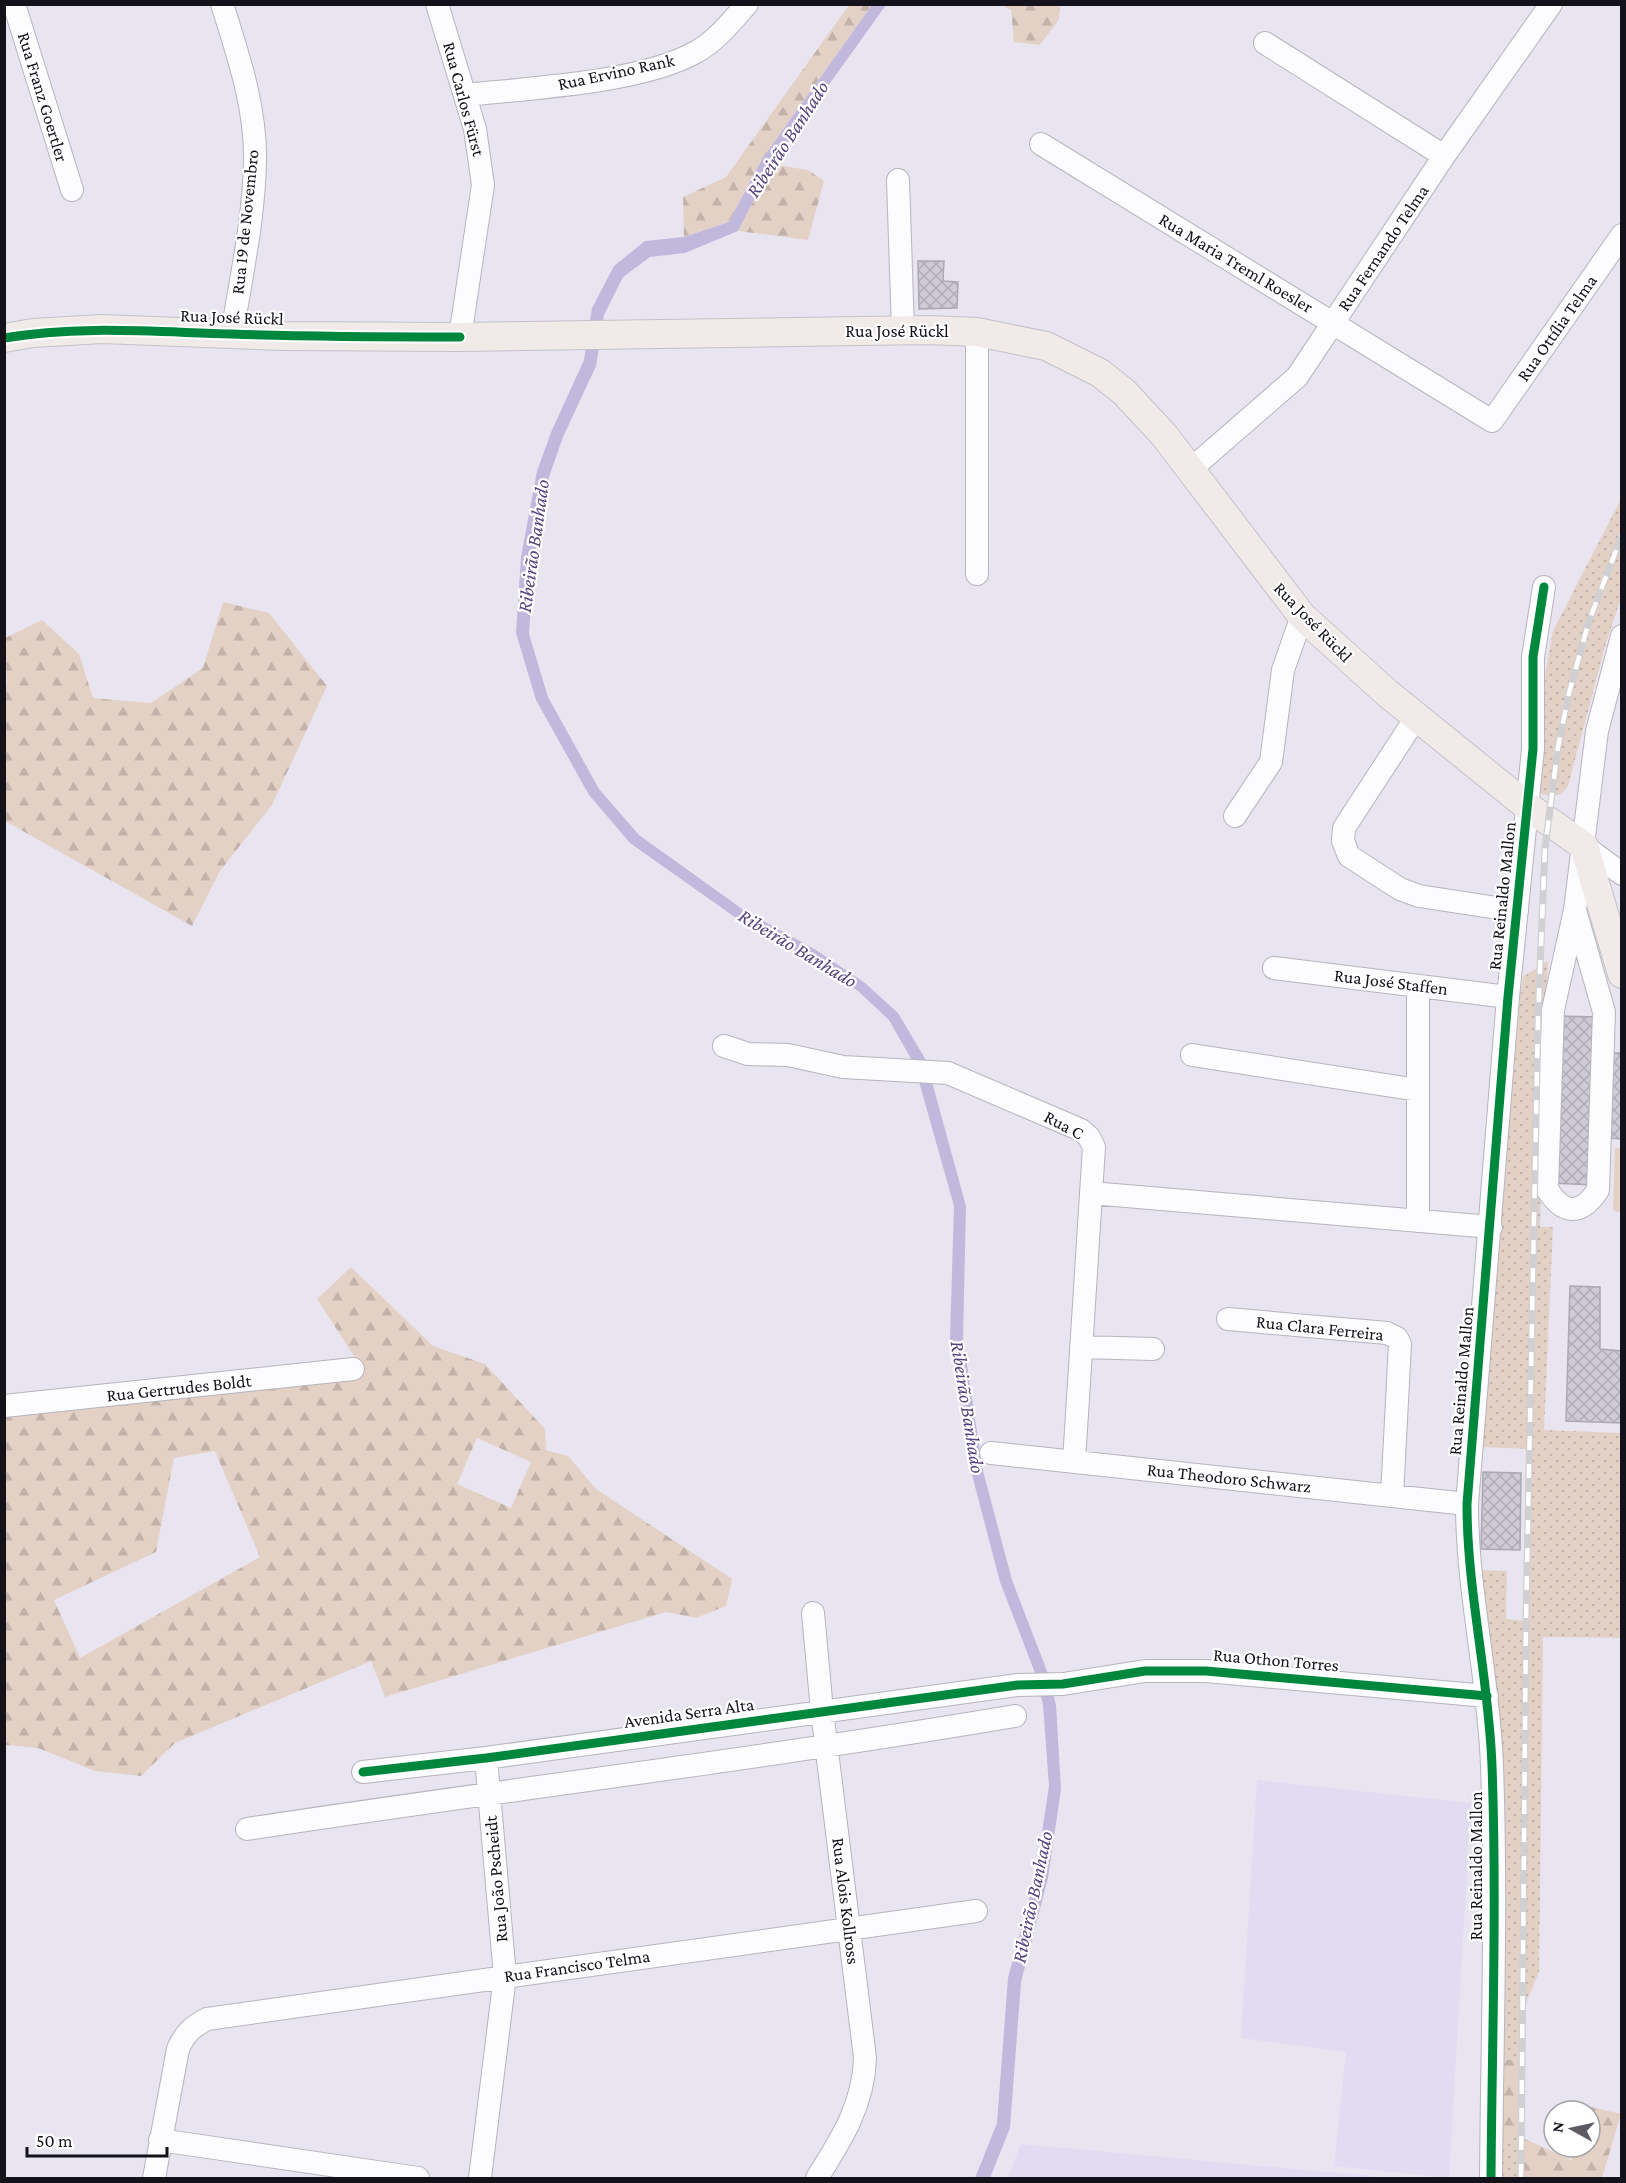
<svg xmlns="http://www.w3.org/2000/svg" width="1626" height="2183" viewBox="0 0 1626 2183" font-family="'Crimson Pro',serif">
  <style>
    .built { fill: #e1dcf2 }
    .grass { fill: url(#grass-dots) }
    .forest { fill: url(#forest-firs); fill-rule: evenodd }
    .pitch { fill: #e4d1c6 }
    .water { fill: #c1b8dd }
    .building { fill: url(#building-cross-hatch); stroke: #aba8b2; stroke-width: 1.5 }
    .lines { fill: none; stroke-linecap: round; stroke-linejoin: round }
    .minor-casing { stroke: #b6b4bd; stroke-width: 24 }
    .major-casing { stroke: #c3c1c8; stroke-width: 30 }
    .minor { stroke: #fcfbfd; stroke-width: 22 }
    .major { stroke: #f0ebe8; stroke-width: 28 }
    .rail-casing { stroke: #d0cfd2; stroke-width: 7 }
    .rail { stroke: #fff; stroke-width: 4.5; stroke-dasharray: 14; stroke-linecap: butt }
    .cycleway-casing { stroke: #fff; stroke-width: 13 }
    .cycleway { stroke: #00873e; stroke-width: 9 }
    .labels { text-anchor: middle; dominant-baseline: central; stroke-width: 4.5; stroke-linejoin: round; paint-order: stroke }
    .street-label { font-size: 18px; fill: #131119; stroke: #fff }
    .water-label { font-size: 20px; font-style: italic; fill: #54427e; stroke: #fff }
  </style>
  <defs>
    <pattern id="grass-dots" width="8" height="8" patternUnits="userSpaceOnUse" patternTransform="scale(1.5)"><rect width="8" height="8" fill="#e4d1c6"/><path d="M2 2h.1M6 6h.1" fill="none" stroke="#c3b2aa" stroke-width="1.8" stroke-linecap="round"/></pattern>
    <pattern id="forest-firs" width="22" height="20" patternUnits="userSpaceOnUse" patternTransform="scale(1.5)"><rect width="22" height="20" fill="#e4d1c6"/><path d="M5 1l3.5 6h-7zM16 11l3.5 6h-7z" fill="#c3b2aa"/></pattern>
    <pattern id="building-cross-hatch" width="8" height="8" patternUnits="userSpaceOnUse" patternTransform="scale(1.5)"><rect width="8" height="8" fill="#cecbd6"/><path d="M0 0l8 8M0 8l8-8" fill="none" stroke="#b0adb7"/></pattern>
  </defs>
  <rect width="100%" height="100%" fill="#e8e5f1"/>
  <path class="built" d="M 1257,1780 L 1471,1803 L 1449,2178 L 1334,2166 L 1346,2052 L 1241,2038 Z
    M 1021,2144 L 1372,2176 L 1372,2178 L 1008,2178 Z"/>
  <path class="grass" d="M 1621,499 L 1621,598 L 1606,643 L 1568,786 C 1558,800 1550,796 1534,792 L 1546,669 L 1553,631 Z
    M 1548,961 L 1540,1227 L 1553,1227 L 1544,1430 L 1621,1433 L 1622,1638 L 1543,1637 L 1539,1972 L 1521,2015 L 1521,2059 L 1500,2060 L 1480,1570 L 1507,1571 L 1506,1619 L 1526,1621 L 1530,1449 L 1482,1447 L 1520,997 L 1523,977 Z
    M 1521,2137 L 1521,2178 L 1499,2178 L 1500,2139 Z"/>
  <path class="forest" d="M 849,5 L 872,5 L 762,159 L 729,222 L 684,237 L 683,197 L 726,177 Z
    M 1001,5 L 1060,5 L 1059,19 L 1040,45 L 1014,42 L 1011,10 Z
    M 772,164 L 808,170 L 824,181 L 808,240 L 738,231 Z
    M 223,602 L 269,613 L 327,686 L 272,805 L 220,871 L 192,926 L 5,821 L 4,688 L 7,685 L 5,638 L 42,620 L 79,654 L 93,698 L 151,703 L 203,668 Z
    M 351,1267 L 433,1346 L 485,1364 L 545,1429 L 546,1450 L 568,1456 L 596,1489 L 732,1579 L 726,1606 L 696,1618 L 666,1612 L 385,1697 L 371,1661 L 175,1743 L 141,1776 L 95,1771 L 38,1748 L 5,1745 L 5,1417 L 339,1381 L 354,1356 L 317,1299 ZM 477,1438 L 531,1462 L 511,1508 L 457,1484 ZM 215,1451 L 260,1557 L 80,1658 L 54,1600 L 156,1552 L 174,1458 Z
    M 1521,2059 L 1521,2137 L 1571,2160 L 1577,2147 L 1590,2147 L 1591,2107 L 1621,2114 L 1602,2178 L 1521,2178 L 1521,2137 L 1500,2139 L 1500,2060 Z"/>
  <path class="pitch" d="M 1615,1148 L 1621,1148 L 1621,1212 L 1613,1211 Z"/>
  <path class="water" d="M 872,5 L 886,5 L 772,164 L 738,231 L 685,253 L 650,257 L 623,277 L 604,315 L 596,366 L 563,437 L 549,477 L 534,561 L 529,634 L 548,697 L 599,789 L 639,835 L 745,911 L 816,950 L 865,983 L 898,1013 L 926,1060 L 966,1206 L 963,1339 L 983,1471 L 1012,1580 L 1047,1671 L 1056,1705 L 1061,1789 L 1048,1878 L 1021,1982 L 1010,2128 L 990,2178 L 975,2178 L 997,2123 L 1008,1978 L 1036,1873 L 1049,1786 L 1043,1705 L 1035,1673 L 1000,1582 L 971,1471 L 950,1338 L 954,1206 L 914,1064 L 889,1020 L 858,991 L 810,959 L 739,920 L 630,843 L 589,795 L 536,700 L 516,633 L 521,557 L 537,471 L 552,430 L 584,360 L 592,308 L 614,266 L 645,241 L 684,237 L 729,222 L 762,159 Z"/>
  <path class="building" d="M 918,261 L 944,261 L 943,281 L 958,282 L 957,308 L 919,309 Z
    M 1558,1016 L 1598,1017 L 1593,1185 L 1553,1183 Z
    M 1608,1053 L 1622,1053 L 1622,1139 L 1606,1138 Z
    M 1570,1286 L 1600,1287 L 1600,1349 L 1622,1351 L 1622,1423 L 1566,1421 Z
    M 1483,1472 L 1521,1473 L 1520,1550 L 1481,1549 Z"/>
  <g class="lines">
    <g class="minor-casing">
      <path id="minor" d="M 14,4 L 72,190
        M 222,4 C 238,55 256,107 255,161 C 254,219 241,277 232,334
        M 437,4 L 475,129 L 483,185 L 460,337
        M 1265,43 L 1444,156
        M 466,95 C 530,88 641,83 696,52 C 716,41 732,21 747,4
        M 1041,144 L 1492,421 L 1622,235
        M 898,180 L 903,330
        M 1191,469 L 1297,377 L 1444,156 L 1551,4
        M 977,574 L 977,332
        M 1417,716 L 1344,828 L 1343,841 L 1349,856 L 1400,889 L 1419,896 L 1517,911
        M 1235,816 L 1271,762 L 1283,670 L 1302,616
        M 1584,846 L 1622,874
        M 1575,910 L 1604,1012 L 1598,1190 C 1581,1216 1563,1215 1547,1189 L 1553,1010 L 1575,910 L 1597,731 L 1622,636
        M 1274,968 L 1508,997
        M 724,1046 L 748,1054 L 788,1055 L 843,1067 L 948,1073 L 1081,1130 L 1089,1137 L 1094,1147 L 1074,1461
        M 1192,1055 L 1418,1090
        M 1091,1193 L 1491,1227
        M 1418,1221 L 1418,986
        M 1228,1319 L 1387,1333 L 1397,1338 L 1400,1344 L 1392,1496
        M 1081,1347 L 1153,1349
        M 4,1406 L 353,1369
        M 991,1453 L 1467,1504
        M 813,1613 L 822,1711 L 865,2058 C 864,2104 841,2140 817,2178
        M 363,1772 L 486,1758 L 1018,1685 L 1063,1684 L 1145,1671 L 1206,1671 L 1487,1696
        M 247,1829 C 503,1790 760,1759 1015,1716
        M 160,2140 L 418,2178
        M 154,2178 L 178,2049 C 185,2033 192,2027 207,2019 L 976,1911
        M 480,2178 L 505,1976 L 486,1758
        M 1491,2178 C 1492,2041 1497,1903 1492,1766 C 1489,1678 1467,1592 1467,1504 L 1508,997 L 1533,749 L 1533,657 L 1544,587"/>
    </g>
    <g class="major-casing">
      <path id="major" d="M 4,338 L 33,333 L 102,329 L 283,336 L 460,337 L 928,330 L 977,332 L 1046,346 L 1100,373 L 1124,392 L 1164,435 L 1302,616 L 1387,693 L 1527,806 L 1584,846 L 1622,974"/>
    </g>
    <use href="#minor" class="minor"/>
    <use href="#major" class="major"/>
    <g class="rail-casing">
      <path id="rail" d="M 1521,2178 L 1526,1621 L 1538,1018 L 1545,848 L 1558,747 L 1569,693 L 1589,621 L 1622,535"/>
    </g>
    <use href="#rail" class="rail"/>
    <g class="cycleway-casing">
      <path id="cycleway" d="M 4,338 C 80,325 155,332 232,334 C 308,337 384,337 460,337
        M 363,1772 L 486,1758 L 1018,1685 L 1063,1684 L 1145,1671 L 1206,1671 L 1487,1696
        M 1491,2178 C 1492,2041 1497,1903 1492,1766 C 1489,1678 1467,1592 1467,1504 L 1508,997 L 1533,749 L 1533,657 L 1544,587"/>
    </g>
    <use href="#cycleway" class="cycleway"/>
  </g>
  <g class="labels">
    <g class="street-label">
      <text transform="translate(616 72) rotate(-12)">Rua Ervino Rank</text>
      <text transform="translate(43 97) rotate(73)">Rua Franz Goertler</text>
      <text transform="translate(464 99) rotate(75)">Rua Carlos Fürst</text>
      <text transform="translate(245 222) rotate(-84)">Rua 19 de Novembro</text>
      <text transform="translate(1383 248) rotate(-56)">Rua Fernando Telma</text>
      <text transform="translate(1236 263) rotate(31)">Rua Maria Treml Roesler</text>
      <text transform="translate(232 317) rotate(2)">Rua José Rückl</text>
      <text transform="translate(1557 328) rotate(-55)">Rua Ottília Telma</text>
      <text x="897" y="331">Rua José Rückl</text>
      <text transform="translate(1313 622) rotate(46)">Rua José Rückl</text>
      <text transform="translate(1502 896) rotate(-84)">Rua Reinaldo Mallon</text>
      <text transform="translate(1391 982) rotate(7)">Rua José Staffen</text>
      <text transform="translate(1064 1125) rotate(28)">Rua C</text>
      <text transform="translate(1320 1328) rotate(6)">Rua Clara Ferreira</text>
      <text transform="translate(1461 1381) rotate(-85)">Rua Reinaldo Mallon</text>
      <text transform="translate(179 1388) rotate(-6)">Rua Gertrudes Boldt</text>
      <text transform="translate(1229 1478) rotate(6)">Rua Theodoro Schwarz</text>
      <text transform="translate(1276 1660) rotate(5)">Rua Othon Torres</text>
      <text transform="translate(689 1713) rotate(-8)">Avenida Serra Alta</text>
      <text transform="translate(1476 1866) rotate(-90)">Rua Reinaldo Mallon</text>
      <text transform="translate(496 1879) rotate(-95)">Rua João Pscheidt</text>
      <text transform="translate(846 1901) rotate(83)">Rua Alois Kollross</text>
      <text transform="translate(577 1966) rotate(-8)">Rua Francisco Telma</text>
    </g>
    <g class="water-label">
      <text transform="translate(787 139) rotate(-57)">Ribeirão Banhado</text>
      <text transform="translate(533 546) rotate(-82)">Ribeirão Banhado</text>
      <text transform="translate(798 948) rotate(31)">Ribeirão Banhado</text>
      <text transform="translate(968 1407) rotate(81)">Ribeirão Banhado</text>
      <text transform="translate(1032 1897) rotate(-78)">Ribeirão Banhado</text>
    </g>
  </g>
  <rect width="1626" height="2183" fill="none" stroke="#131119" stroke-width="12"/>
  <g transform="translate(1572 2129) rotate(278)"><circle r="28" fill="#ffffff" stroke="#a1a0a3" stroke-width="1.5"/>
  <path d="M0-4.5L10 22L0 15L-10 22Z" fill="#5e5b65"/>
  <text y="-9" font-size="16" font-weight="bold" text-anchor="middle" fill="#131119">N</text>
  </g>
  <path d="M27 2147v9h140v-9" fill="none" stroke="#131119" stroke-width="3"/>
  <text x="36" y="2147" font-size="18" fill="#131119" stroke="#ffffff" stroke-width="4.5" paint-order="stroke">50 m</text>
</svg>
